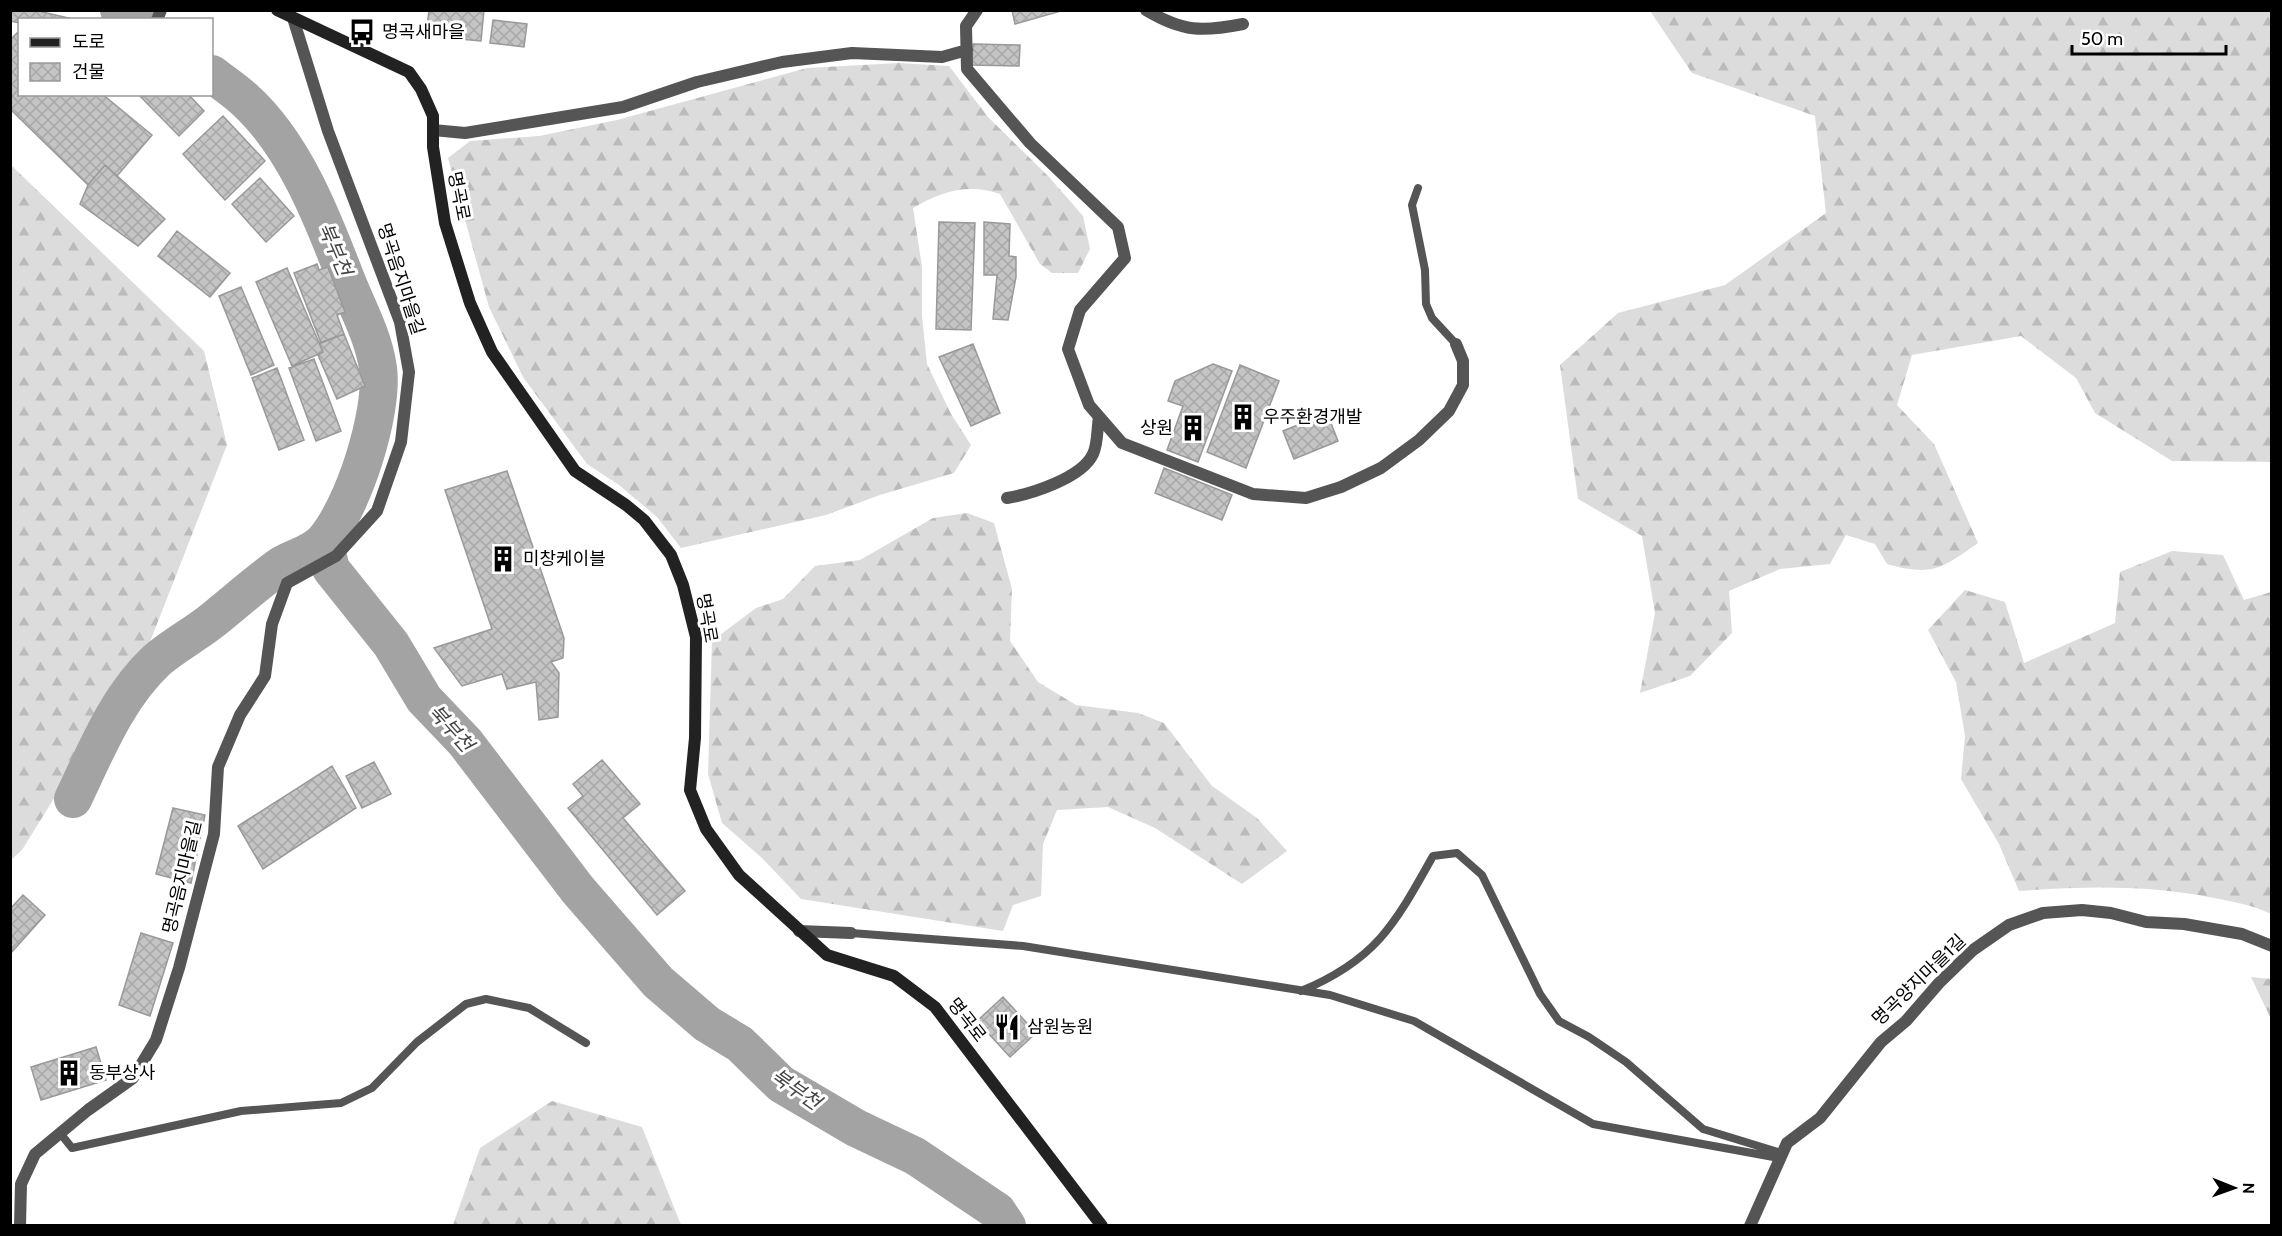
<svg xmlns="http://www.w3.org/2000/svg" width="2282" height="1236" viewBox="0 0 2282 1236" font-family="Cabin,'Noto Sans KR',sans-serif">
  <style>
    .forest { fill: url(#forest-firs) }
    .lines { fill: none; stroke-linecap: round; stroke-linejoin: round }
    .river { stroke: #a3a3a3; stroke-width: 38 }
    .building { fill: url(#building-cross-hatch); stroke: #999; stroke-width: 1.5 }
    .service { stroke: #555; stroke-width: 8 }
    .minor { stroke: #555; stroke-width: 12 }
    .secondary { stroke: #222; stroke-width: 12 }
    .labels { text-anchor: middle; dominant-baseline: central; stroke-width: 6; stroke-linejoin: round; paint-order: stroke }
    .poi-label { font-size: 18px; fill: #000; stroke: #fff; text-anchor: start }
    .street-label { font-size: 18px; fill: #000; stroke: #fff }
    .water-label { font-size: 20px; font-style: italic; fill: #444; stroke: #fff }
  </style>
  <defs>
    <pattern id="forest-firs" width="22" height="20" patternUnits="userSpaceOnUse" patternTransform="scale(1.5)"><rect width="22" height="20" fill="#dcdcdc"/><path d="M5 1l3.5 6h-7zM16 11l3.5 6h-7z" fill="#bbb"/></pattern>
    <pattern id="building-cross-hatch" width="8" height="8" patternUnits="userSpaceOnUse" patternTransform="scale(1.5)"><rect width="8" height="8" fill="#c4c4c4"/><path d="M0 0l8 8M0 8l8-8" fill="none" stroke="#a7a7a7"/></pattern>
  </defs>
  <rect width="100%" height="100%" fill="#fff"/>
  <path class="forest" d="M 1650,11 L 2271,11 L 2271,462 L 2172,461 L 2095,413 L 2076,378 L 2021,336 L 1912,355 L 1897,405 L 1934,444 L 1978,543 C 1942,568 1933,577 1887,564 L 1875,544 L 1846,535 L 1830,564 L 1780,569 L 1729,591 L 1732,633 L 1690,676 L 1640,693 L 1655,613 L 1642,536 L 1578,499 L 1560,365 L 1618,313 L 1725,285 L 1826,213 L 1815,116 L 1692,73 Z
    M 899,63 L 949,66 L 988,117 L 1049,177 L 1083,216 L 1090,249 L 1078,273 L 1052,273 L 1040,264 L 1000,194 C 969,183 941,191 913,208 L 922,267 L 922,316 L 927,364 L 951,414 L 971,445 L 954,473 L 880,495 L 826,515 L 681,548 L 657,517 L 619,485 L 587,464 L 523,377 L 489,307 L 448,158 L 470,141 L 539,136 L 617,120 L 807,68 Z
    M 11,165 L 204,351 L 227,445 L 148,647 L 22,850 L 11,860 Z
    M 967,513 L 994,523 L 1012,589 L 1010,641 L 1038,682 L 1076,705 L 1138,713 L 1164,723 L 1212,786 L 1257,818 L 1287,851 L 1242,884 L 1155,828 L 1108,807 L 1057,810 L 1043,844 L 1041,896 L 1013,905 L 1003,931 L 801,899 L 762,858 L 722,823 L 708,774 L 712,641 L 756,608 L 783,599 L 815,566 L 860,560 L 933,518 Z
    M 2172,551 L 2223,555 L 2244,600 L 2271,592 L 2271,914 C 2253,905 2234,902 2214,898 C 2149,885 2085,886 2019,891 L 1999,844 L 1961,779 L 1965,736 L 1956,682 L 1928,630 L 1965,590 L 2005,602 L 2024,663 L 2115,623 L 2120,572 Z
    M 2251,977 L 2271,979 L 2271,1019 Z
    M 552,1101 L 642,1127 L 681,1225 L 453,1225 L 480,1148 Z"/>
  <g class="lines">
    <path class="river" d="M 119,10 L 144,20
      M 324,541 L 331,569 L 391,644 L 424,699 L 465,742 L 578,890 L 658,982 L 707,1024 L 740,1044 L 781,1084 L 856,1128 L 915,1156 L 997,1211 L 1007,1226
      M 73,799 C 96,751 117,697 157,660 C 173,646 192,636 209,623 C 233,604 255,584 280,566 C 294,557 310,555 323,542 C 353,509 384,412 378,368 C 373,334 356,306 344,274 C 321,214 293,143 244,99 C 234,90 222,82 212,74"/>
  </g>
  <path class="building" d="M 10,10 L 34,10 L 77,20 L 20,20 L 20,23 L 10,21 Z
    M 429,10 L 484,10 L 481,41 L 426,36 Z
    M 1012,10 L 1061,10 L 1061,11 L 1015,24 Z
    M 493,20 L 527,24 L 524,47 L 490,43 Z
    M 17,33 L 20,35 L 20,94 L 102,94 L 152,135 L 117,176 L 105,165 L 88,185 L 10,109 L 10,40 Z
    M 973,44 L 1020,45 L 1019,66 L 972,65 Z
    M 138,94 L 188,94 L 204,111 L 179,136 Z
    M 223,116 L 265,161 L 225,200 L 183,154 Z
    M 105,165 L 165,219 L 138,246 L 80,204 L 88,185 Z
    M 260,178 L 294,216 L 266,242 L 232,204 Z
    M 939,222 L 975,223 L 971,330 L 936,329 Z
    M 984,222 L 1010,224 L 1009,256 L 1016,257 L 1016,277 L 1008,320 L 993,319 L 997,275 L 984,275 Z
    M 177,231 L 230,273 L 210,297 L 158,256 Z
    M 317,264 L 319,270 L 328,267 L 345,312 L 337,315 L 344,334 L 321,343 L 294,273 Z
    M 287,268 L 323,352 L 292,366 L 256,282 Z
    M 241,287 L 274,365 L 251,375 L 219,296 Z
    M 344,334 L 365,386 L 337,399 L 318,355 L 323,352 L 319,343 Z
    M 973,344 L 1000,413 L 971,426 L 939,357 Z
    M 314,359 L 341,431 L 316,441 L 289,368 Z
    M 1213,364 L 1232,371 L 1198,462 L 1167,450 L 1183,406 L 1168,401 L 1175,381 Z
    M 1240,365 L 1279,381 L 1246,468 L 1207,452 Z
    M 277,368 L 304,440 L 279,450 L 252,378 Z
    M 1327,413 L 1338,441 L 1294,459 L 1283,431 Z
    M 1164,468 L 1232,495 L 1222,520 L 1155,493 Z
    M 507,471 L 564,638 L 563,658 L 551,662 L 559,673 L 558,717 L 539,720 L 536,682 L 507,689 L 502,674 L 462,686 L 434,648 L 492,629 L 445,490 Z
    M 602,760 L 640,804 L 623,818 L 685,891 L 657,915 L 568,808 L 583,796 L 573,784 Z
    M 374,762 L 391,794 L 362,808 L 346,776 Z
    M 332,766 L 356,808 L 263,869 L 238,826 Z
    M 173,808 L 205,815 L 191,883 L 156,874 Z
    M 23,895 L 45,915 L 10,954 L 10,909 Z
    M 141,933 L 173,943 L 150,1016 L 119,1005 Z
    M 1003,997 L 1036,1033 L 1010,1057 L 977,1021 Z
    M 96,1047 L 106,1080 L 41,1100 L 31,1067 Z"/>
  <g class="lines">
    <path class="service" d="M 1418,188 L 1412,205 L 1425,270 L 1426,304 L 1432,318 L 1456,344
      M 851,933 L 1023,946 L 1330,995 L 1414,1021 L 1593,1124 L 1779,1158
      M 1301,991 C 1376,960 1395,924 1433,856 L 1457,853 L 1482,875 L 1540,994 L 1559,1021 L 1589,1037 L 1626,1062 L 1703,1129 L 1781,1153
      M 60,1133 L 72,1148 L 241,1111 L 341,1103 L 372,1088 L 417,1042 L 466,1004 L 486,999 L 529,1008 L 586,1043"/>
    <path class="minor" d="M 977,10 L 966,26 L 967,69 L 1030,143 L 1118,227 L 1125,258 L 1080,310 L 1068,349 L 1089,405 L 1122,443 L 1253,494 L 1306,498 L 1341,487 L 1381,468 L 1419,440 L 1449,411 L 1463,385 L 1463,361 L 1456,344
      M 1146,10 C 1183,32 1202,32 1243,24
      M 157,20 L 161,10
      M 433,130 L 465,133 L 623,107 L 697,82 L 782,62 L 852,53 L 942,57 L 967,50
      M 1007,498 C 1031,494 1082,478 1093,454 C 1098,444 1097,428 1099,417
      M 799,931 L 851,933
      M 20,1226 L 21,1184 L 35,1154 L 88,1110 L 133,1078 L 156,1040 L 179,968 L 214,834 L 218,767 L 240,715 L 265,676 L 272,624 L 287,583 L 336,556 L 377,511 L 401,442 L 409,372 L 400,322 L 328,131 L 293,18
      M 1750,1226 L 1787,1143 L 1820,1118 L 1881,1042 L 1906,1021 L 1939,983 L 1973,950 L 2009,925 L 2043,913 L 2082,910 L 2111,913 L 2146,922 L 2184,924 L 2242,934 L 2272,946"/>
    <path class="secondary" d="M 277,10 L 409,72 L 421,89 L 433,116 L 433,147 L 445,223 L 470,303 L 492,352 L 575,471 L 626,505 L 644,520 L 671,555 L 683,585 L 696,637 L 695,738 L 690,790 L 706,829 L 739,875 L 827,955 L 894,976 L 935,1007 L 1102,1226"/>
  </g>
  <defs>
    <g id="bus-bare" transform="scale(2.07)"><path d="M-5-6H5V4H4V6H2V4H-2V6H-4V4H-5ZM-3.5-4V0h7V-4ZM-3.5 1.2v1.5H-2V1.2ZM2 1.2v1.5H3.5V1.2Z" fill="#000" stroke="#fff" stroke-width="2.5" paint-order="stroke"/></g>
    <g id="building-bare" transform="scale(2.07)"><path d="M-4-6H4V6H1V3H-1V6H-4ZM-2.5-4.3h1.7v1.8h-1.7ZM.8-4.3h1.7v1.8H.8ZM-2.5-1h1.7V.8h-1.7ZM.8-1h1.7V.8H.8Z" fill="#000" stroke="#fff" stroke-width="2.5" paint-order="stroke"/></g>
    <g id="restaurant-bare" transform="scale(2.07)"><path d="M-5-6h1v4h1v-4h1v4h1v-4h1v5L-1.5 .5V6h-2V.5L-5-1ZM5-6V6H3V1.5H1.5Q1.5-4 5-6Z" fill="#000" stroke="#fff" stroke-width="2.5" paint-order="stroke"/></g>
  </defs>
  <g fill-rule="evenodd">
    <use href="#bus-bare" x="362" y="32"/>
    <use href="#building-bare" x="1243" y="417"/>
    <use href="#building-bare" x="1193" y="428"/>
    <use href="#building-bare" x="503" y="559"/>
    <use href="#restaurant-bare" x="1007" y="1027"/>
    <use href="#building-bare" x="69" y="1073"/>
  </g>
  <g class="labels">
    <g class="poi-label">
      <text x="382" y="32">명곡새마을</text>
      <text x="1263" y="417">우주환경개발</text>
      <text x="1173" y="428" text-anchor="end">상원</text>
      <text x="523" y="559">미창케이블</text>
      <text x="1027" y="1027">삼원농원</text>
      <text x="89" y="1073">동부상사</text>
    </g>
    <g class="street-label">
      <text transform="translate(459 196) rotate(79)">명곡로</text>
      <text transform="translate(401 279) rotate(72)">명곡음지마을길</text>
      <text transform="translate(707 618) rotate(80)">명곡로</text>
      <text transform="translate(182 877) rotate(-77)">명곡음지마을길</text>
      <text transform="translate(1919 980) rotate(-44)">명곡양지마을1길</text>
      <text transform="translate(967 1020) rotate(52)">명곡로</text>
    </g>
    <g class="water-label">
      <text transform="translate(335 249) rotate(67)">북부천</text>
      <text transform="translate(451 728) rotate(48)">북부천</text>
      <text transform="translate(796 1089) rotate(35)">북부천</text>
    </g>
  </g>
  <rect width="2282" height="1236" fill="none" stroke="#000000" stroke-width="24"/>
  <rect x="18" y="18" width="195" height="78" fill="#ffffff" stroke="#999999" stroke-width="1.5"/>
  <rect x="30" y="38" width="30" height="9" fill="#222222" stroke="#999999" stroke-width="1.5"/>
  <text x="72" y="48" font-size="18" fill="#000000">도로</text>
  <rect x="30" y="63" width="30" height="18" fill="url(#building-cross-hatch)" stroke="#999999" stroke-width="1.5"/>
  <text x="72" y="78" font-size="18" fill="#000000">건물</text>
  <g transform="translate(2234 1188) rotate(91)" stroke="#ffffff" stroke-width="4.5" paint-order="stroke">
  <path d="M0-4.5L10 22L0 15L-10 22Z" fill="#000000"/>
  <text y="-9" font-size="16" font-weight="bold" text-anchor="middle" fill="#000000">N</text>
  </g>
  <path d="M2072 45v9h154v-9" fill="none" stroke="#000000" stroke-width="3"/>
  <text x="2081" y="45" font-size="18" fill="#000000" stroke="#ffffff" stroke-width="4.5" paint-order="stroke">50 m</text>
</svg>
